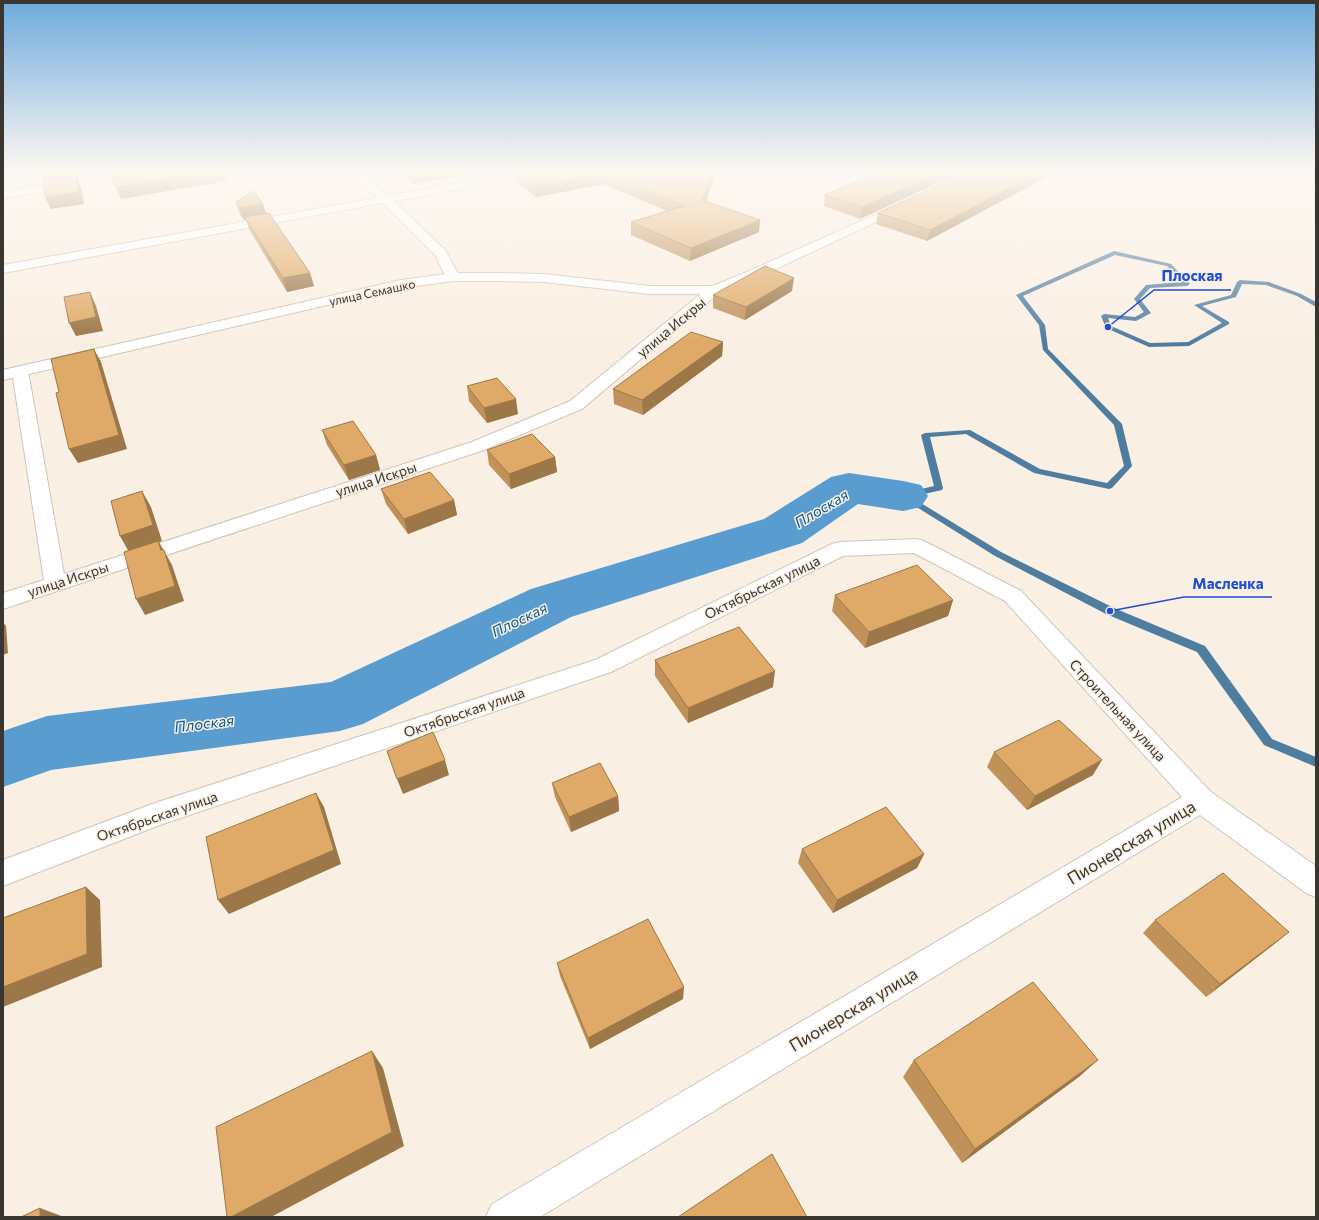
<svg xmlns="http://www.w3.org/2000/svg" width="1319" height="1220" viewBox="0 0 1319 1220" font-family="Commissioner,sans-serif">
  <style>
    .industrial { fill: #f0e7d1 }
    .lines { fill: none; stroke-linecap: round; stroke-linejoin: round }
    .stream { fill: #4f7da0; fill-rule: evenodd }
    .river { fill: #589cd0; fill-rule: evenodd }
    .minor-casing { stroke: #cec4b8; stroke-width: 2 }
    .secondary-casing { stroke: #cec4b8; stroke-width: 2 }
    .minor { fill: #fff; fill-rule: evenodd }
    .secondary { fill: #fff; fill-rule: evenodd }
    .wall { fill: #c09259 }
    .shaded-wall { fill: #9c7748 }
    .building { fill: #dfaa67; stroke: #9c7748 }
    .labels { text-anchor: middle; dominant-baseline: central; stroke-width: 3; stroke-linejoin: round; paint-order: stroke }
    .far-street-label { font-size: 12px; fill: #393531; stroke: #faefe3 }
    .street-label { font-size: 14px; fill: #393531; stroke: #faefe3 }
    .water-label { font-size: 15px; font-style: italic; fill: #0c5c8e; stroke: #faefe3 }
    .near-street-label { font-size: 17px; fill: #393531; stroke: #faefe3 }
    .leader { fill: none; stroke: #1d4ed8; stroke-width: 1.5 }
    .callout-dot { fill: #1d4ed8; stroke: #faefe3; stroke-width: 1.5 }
    .callout-label { font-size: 15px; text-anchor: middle; font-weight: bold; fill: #1d4ed8; stroke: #faefe3; stroke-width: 3; stroke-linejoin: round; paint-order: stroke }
  </style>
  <rect width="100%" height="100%" fill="#faefe3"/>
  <path class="industrial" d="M 1219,172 L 1316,172 L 1316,195 Z"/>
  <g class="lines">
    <path class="stream" d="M 1114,251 L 1171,264 L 1190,284 L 1187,286 L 1150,288 L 1140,299 L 1151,313 L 1136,321 L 1108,318 L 1111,326 L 1150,343 L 1188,342 L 1222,323 L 1194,305 L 1231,295 L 1237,282 L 1240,280 L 1269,282 L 1301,294 L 1316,302 L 1316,307 L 1297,296 L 1266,285 L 1242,284 L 1236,297 L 1202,306 L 1229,322 L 1229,324 L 1189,346 L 1149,347 L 1106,328 L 1101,316 L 1104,314 L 1135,317 L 1144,312 L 1134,299 L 1146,285 L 1182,282 L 1167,266 L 1115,255 L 1023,296 L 1045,325 L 1048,349 L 1122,424 L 1132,466 L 1112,488 L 1109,489 L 1034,473 L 966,434 L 930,437 L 943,488 L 942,490 L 911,497 L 1001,552 L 1114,608 L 1205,646 L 1272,739 L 1316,757 L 1316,767 L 1264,745 L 1197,652 L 1106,614 L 995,556 L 899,496 L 900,494 L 934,486 L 921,435 L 925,433 L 970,430 L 1040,469 L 1107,483 L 1124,466 L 1114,425 L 1043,350 L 1039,325 L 1016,295 Z"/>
    <path class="river" d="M 849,473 L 903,481 L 921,485 L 928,496 L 921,507 L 903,511 L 858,504 L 802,543 L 571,617 L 363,724 L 340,731 L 51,770 L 3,787 L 3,731 L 47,716 L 331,682 L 531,589 L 764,519 L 831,477 Z"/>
    <g class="minor-casing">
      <path id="minor" d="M 123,172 L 147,172 L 142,175 L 3,198 L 3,192 Z
        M 352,172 L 363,172 L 388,196 L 519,172 L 542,172 L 537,175 L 394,201 L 445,250 L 460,277 L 458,280 L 448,280 L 446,277 L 435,255 L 383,203 L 3,273 L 3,265 L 377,198 Z
        M 714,286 L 719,287 L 721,290 L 719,293 L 582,409 L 484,450 L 3,609 L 3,593 L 44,580 L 12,371 L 14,368 L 20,366 L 26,368 L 28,371 L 64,574 L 472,442 L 570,401 L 709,287 Z
        M 917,539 L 924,541 L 1021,591 L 1211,792 L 1316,866 L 1316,897 L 1306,893 L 1200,815 L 540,1217 L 486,1217 L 492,1204 L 1182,797 L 1005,601 L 914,553 L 843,556 L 611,672 L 160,825 L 3,886 L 3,860 L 155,803 L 595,660 L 832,544 L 839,542 Z"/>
    </g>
    <g class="secondary-casing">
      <path id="secondary" d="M 904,202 L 908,203 L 910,205 L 908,207 L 750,281 L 714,294 L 650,294 L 544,282 L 499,281 L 453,281 L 401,288 L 3,380 L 3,370 L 401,280 L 453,273 L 499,273 L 544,274 L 650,286 L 712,286 L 740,275 Z"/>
    </g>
    <use href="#minor" class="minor"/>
    <use href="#secondary" class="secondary"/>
  </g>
  <path class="wall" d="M 403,172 L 482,172 L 414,184 Z
    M 514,172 L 716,172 L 706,202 L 759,232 L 690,261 L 631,235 L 631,222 L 667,211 L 604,184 L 536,197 L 515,181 Z
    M 878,172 L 860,219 L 824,206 L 825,195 Z
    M 967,172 L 1056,172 L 927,241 L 876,224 L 878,213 Z
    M 1316,184 L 1316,190 L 1313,189 Z
    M 236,202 L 266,213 L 310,273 L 314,286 L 287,292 L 249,229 L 246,220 L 244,220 L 240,215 Z
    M 792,291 L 745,320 L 713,308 L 713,295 Z
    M 723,342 L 722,356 L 643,415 L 614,404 L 613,389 Z
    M 467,386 L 518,414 L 487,423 L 469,401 Z
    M 322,430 L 376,455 L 380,470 L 349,480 L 327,445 Z
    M 487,450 L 555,457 L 557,472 L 511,489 L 489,465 Z
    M 381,489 L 454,500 L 457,515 L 408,534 L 386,504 Z
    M 835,595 L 953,600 L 948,616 L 865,648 L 832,611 Z
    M 655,660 L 773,687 L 688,723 L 655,676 Z
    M 994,752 L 1093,775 L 1027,810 L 987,767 Z
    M 552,783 L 618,796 L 619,811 L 571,832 L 555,797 Z
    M 802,849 L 924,854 L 917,868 L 833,913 L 798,863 Z
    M 1155,920 L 1289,932 L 1273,945 L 1206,997 L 1143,933 Z
    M 557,963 L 683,999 L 590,1049 L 560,976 Z
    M 914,1060 L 1080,1076 L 962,1163 L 903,1077 Z"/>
  <path class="shaded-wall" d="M 46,172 L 79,172 L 80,178 L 77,178 L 81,187 L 84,204 L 51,209 L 45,197 L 46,183 L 41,173 Z
    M 205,172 L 254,172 L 225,177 L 226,181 L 121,199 L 116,187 Z
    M 416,172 L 482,172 L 414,184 L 412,173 Z
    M 713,172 L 716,172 L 702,212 L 702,200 Z
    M 941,172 L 962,172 L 860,219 L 862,207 Z
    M 1040,172 L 1056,172 L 927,241 L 930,230 Z
    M 604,173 L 604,184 L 536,197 L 535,186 Z
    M 263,204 L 267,216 L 245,217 L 246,220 L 244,220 L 239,208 Z
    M 760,220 L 759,232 L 690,261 L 691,248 Z
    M 310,273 L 314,286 L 287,292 L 283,278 Z
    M 794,278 L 792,291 L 745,320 L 746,307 Z
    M 90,292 L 96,306 L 103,331 L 76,336 L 69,323 Z
    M 723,342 L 722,356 L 643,415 L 642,400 Z
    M 94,349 L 101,362 L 127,449 L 78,463 L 69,449 Z
    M 516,399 L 518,414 L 487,423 L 484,408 Z
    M 376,455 L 380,470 L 349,480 L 344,465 Z
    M 555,457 L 557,472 L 511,489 L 509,474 Z
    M 142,491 L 151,507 L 162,541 L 159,542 L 172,565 L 184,601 L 145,615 L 136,599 L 129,552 L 120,536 Z
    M 454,500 L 457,515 L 408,534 L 404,519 Z
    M 953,600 L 948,616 L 865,648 L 869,632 Z
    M 3,622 L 6,626 L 8,653 L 3,655 Z
    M 775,671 L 773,687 L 688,723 L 688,708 Z
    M 445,760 L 449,775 L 403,794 L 397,779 Z
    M 1102,760 L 1093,775 L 1027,810 L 1035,796 Z
    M 316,793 L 324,807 L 341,864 L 229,914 L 218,900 Z
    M 618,796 L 619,811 L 571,832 L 569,817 Z
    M 924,854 L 917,868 L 833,913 L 837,900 Z
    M 86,887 L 100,900 L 102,967 L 3,1007 L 3,987 Z
    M 1289,932 L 1273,945 L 1206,997 L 1220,984 Z
    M 684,987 L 683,999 L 590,1049 L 588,1038 Z
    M 372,1051 L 383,1068 L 404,1146 L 271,1217 L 231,1217 Z
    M 1098,1060 L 1080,1076 L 962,1163 L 975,1149 Z
    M 40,1208 L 64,1217 L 40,1217 Z"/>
  <path class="building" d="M 109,172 L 205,172 L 116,187 Z
    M 517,172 L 713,172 L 702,200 L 760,220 L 691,248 L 631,222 L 684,206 L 604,173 L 535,186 Z
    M 878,172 L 941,172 L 862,207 L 825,195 Z
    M 967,172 L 1040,172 L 930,230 L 878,213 Z
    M 76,175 L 78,192 L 45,197 L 42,180 Z
    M 254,191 L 263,204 L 239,208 L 236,202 Z
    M 269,213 L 310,273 L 283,278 L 245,217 Z
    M 765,266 L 794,278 L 746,307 L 713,295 Z
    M 90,292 L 96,317 L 69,323 L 64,297 Z
    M 691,332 L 723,342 L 642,400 L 613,389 Z
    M 94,349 L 119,435 L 69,449 L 56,393 L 59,392 L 51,359 Z
    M 497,378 L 516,399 L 484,408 L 467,386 Z
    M 353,421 L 376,455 L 344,465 L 322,430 Z
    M 532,434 L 555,457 L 509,474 L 487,450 Z
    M 430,472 L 454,500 L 404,519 L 381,489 Z
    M 142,491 L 153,525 L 120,536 L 111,501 Z
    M 158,541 L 161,550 L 164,550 L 175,586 L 136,599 L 124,552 Z
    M 917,565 L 953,600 L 869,632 L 835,595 Z
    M 739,627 L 775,671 L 688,708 L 655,660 Z
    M 1059,720 L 1102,760 L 1035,796 L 994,752 Z
    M 433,732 L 445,760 L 397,779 L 387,751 Z
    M 600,763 L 618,796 L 569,817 L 552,783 Z
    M 316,793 L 334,850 L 218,900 L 206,837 Z
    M 886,807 L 924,854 L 837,900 L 802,849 Z
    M 1223,873 L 1289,932 L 1220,984 L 1155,920 Z
    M 86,887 L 87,954 L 3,987 L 3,918 Z
    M 648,919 L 684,987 L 588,1038 L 557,963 Z
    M 1033,982 L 1098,1060 L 975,1149 L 914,1060 Z
    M 372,1051 L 392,1132 L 231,1217 L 227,1217 L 216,1127 Z
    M 772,1154 L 807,1217 L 678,1217 Z
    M 40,1208 L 40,1217 L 21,1217 Z"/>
  <linearGradient id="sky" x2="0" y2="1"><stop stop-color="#6eaade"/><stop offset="0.5" stop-color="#fdf8f2"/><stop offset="1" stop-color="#fdf8f2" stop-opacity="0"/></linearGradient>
  <rect width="1319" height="343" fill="url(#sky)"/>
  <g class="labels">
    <g class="far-street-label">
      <text transform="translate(372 292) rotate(-12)">улица Семашко</text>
    </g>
    <g class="street-label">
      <text transform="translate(671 327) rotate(-40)">улица Искры</text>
      <text transform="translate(376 479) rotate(-18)">улица Искры</text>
      <text transform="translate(68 579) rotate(-18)">улица Искры</text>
      <text transform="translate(762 587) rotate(-26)">Октябрьская улица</text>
      <text transform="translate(1118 710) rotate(47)">Строительная улица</text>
      <text transform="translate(464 712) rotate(-19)">Октябрьская улица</text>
      <text transform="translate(157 816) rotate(-19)">Октябрьская улица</text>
    </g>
    <g class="water-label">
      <text transform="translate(821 508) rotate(-31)">Плоская</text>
      <text transform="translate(519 619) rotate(-26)">Плоская</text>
      <text transform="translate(204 723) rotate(-7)">Плоская</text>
    </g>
    <g class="near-street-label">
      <text transform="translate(1131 842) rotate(-31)">Пионерская улица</text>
      <text transform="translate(853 1009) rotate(-31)">Пионерская улица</text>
    </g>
  </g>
  <path class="leader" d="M1108 327L1154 290H1231M1110 611L1184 597H1272"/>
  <g class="callout-dot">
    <circle cx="1108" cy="327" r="4"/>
    <circle cx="1110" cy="611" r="4"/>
  </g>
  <g class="callout-label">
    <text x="1192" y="281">Плоская</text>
    <text x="1228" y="589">Масленка</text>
  </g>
  <rect width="1319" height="1220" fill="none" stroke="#393531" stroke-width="8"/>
</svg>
